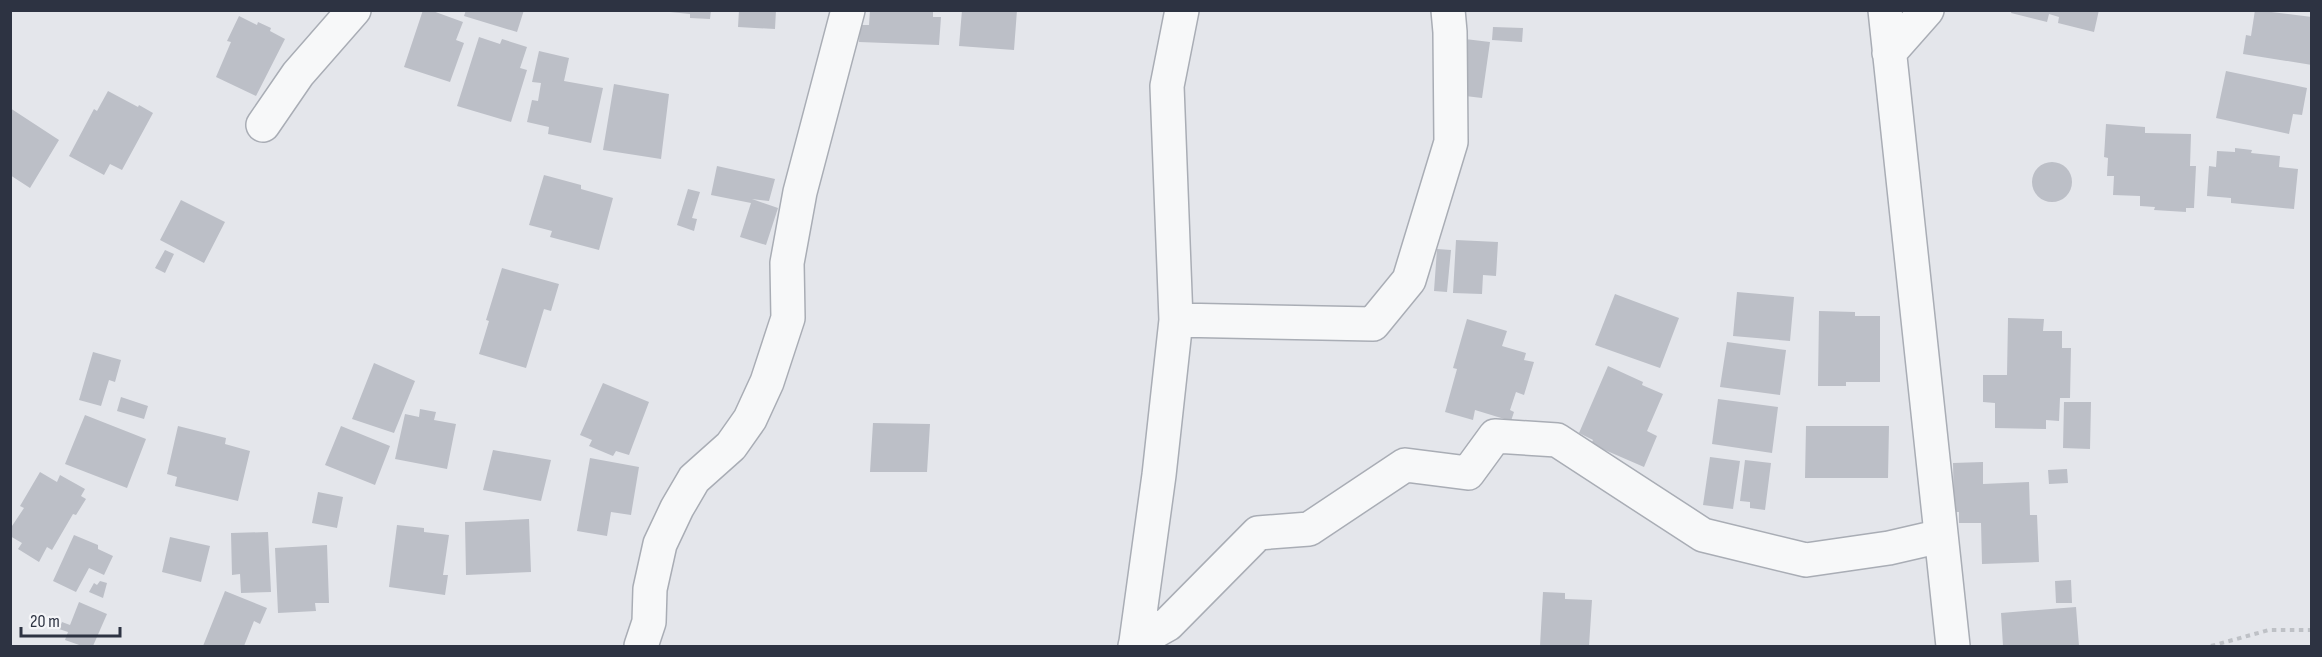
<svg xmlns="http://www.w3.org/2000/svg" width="2322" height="657" viewBox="0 0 2322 657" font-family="'Sofia Sans Condensed',sans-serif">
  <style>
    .building { fill: #bcbfc7 }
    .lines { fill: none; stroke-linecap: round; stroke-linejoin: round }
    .minor-casing { stroke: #a9adb5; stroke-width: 36 }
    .path { stroke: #bec1c6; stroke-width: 4; stroke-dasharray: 4.5 4.5; stroke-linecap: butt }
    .minor { stroke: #f7f8f9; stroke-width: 33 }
  </style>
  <rect width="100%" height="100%" fill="#e4e6eb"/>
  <path class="building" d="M 423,10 L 430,10 L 463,22 L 456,40 L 464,43 L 450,82 L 404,67 Z
    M 466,10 L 524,10 L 517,32 L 464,16 Z
    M 670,10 L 711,10 L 710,19 L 690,18 L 690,14 L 670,12 Z
    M 739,10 L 776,10 L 775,29 L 738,27 Z
    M 870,10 L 933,10 L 933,17 L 941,17 L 939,45 L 859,42 L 860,25 L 869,25 Z
    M 962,10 L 1017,10 L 1014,50 L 959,46 Z
    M 2012,10 L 2099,10 L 2094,32 L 2058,23 L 2059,17 L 2049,14 L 2047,22 L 2011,13 Z
    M 2255,10 L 2312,17 L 2312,65 L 2243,54 L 2246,35 L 2251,36 Z
    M 239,16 L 257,25 L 258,22 L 271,28 L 270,31 L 285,39 L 256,96 L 216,77 L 231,42 L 227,41 Z
    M 1493,27 L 1523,28 L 1522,42 L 1492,40 Z
    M 479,37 L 500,44 L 502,39 L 527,47 L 520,68 L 527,70 L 511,122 L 457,106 Z
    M 1465,39 L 1490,42 L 1482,98 L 1457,95 Z
    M 539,51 L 569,58 L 564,81 L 603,88 L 591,143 L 548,134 L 549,127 L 527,122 L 532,100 L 538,101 L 541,83 L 532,82 Z
    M 2226,71 L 2307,88 L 2302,115 L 2293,114 L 2289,134 L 2216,118 Z
    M 614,84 L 669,94 L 661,159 L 603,150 Z
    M 108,91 L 138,107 L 139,105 L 153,113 L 122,170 L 110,164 L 104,175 L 69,156 L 94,109 L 97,111 Z
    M 10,108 L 59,140 L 30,188 L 10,175 Z
    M 2106,124 L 2145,127 L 2145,133 L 2191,134 L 2190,166 L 2196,166 L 2194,208 L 2186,208 L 2186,212 L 2154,210 L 2155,207 L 2140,206 L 2140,196 L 2113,195 L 2114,176 L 2107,176 L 2108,158 L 2104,157 Z
    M 2235,148 L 2252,150 L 2251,153 L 2280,156 L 2279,167 L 2298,169 L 2294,209 L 2231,203 L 2231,198 L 2207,196 L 2209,166 L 2216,167 L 2217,151 L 2235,152 Z
    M2032 182a20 20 0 1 1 40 0a20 20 0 1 1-40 0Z
    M 717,166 L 775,179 L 769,201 L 752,199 L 778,208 L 766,245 L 740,237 L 751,203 L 711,195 Z
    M 544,175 L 581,185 L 581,189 L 613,198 L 599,250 L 550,237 L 552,231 L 529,225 Z
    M 688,189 L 700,192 L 692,218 L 697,219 L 694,231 L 677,225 Z
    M 181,200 L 225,222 L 204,263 L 160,240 Z
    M 1456,240 L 1498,242 L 1496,276 L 1483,275 L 1482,294 L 1453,293 Z
    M 1437,249 L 1451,250 L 1447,292 L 1434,291 Z
    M 165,250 L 174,254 L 165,273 L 155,268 Z
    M 502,268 L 559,284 L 551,311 L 544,309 L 526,368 L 479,354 L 489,321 L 486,320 Z
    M 1737,292 L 1794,297 L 1790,341 L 1733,336 Z
    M 1615,294 L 1679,318 L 1660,368 L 1595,345 Z
    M 1819,311 L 1855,312 L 1855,316 L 1880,316 L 1880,382 L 1846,382 L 1846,386 L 1818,386 Z
    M 2008,318 L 2044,319 L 2043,331 L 2062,331 L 2062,348 L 2071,348 L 2070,398 L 2060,398 L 2059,421 L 2046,420 L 2046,429 L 1995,428 L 1995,403 L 1983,402 L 1983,375 L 2007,375 Z
    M 1467,319 L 1507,331 L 1502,346 L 1526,353 L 1524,360 L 1534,362 L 1524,395 L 1516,392 L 1510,410 L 1514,412 L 1511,421 L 1475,410 L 1473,420 L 1445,412 L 1457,369 L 1453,368 Z
    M 1727,342 L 1786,350 L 1780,395 L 1720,387 Z
    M 93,352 L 121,360 L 115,382 L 109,380 L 101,406 L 79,400 Z
    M 374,363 L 415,381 L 394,433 L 352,419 Z
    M 1608,366 L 1643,382 L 1642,385 L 1663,394 L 1647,431 L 1657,436 L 1644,467 L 1591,444 L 1593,440 L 1579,433 Z
    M 603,383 L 649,402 L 629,455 L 616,451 L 613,456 L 589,446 L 592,440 L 580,435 Z
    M 121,397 L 148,406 L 144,419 L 117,411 Z
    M 1718,399 L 1778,407 L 1772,453 L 1712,444 Z
    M 2064,402 L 2091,402 L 2090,449 L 2063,448 Z
    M 420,409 L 436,412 L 434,420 L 456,424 L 447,469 L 395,459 L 405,414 L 419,417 Z
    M 85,415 L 146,439 L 127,488 L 65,464 Z
    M 873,423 L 930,424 L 927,472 L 870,472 Z
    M 178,426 L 226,438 L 225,444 L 250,451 L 238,501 L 175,486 L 177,477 L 167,474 Z
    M 341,426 L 390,446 L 375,485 L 325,465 Z
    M 1806,426 L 1889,426 L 1888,478 L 1805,478 Z
    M 493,450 L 551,460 L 541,501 L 483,490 Z
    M 1710,457 L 1740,461 L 1733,509 L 1703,505 Z
    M 590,458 L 639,467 L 631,515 L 611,512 L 607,536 L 577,531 Z
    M 1745,460 L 1771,463 L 1765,510 L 1750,508 L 1750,502 L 1740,501 Z
    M 1983,462 L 1983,484 L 2029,482 L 2030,515 L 2037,515 L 2039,562 L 1982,564 L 1981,523 L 1959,523 L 1959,512 L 1954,512 L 1953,463 Z
    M 2067,469 L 2068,483 L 2049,484 L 2048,470 Z
    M 40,472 L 57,482 L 60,475 L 85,489 L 81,496 L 86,499 L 76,515 L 73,514 L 52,550 L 47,547 L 39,562 L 18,549 L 22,543 L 10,536 L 10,529 L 24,508 L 20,506 Z
    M 318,492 L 343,497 L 337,528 L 312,523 Z
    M 529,519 L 531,572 L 466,575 L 465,522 Z
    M 397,525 L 424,528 L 424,532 L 449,535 L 443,575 L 448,575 L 445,595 L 389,587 Z
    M 268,532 L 271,592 L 241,593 L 240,574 L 232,575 L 231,533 Z
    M 74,535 L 98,545 L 98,549 L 113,556 L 104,575 L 89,568 L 76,592 L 53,581 Z
    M 170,537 L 210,546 L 201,582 L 162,572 Z
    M 327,545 L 329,603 L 315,603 L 316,611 L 278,613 L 275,548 Z
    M 2071,580 L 2072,603 L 2056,603 L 2055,581 Z
    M 100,581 L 107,583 L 103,598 L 89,592 L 94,583 L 97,585 Z
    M 225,591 L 267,608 L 260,624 L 254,621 L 244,646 L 203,646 Z
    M 1543,592 L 1565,593 L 1565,599 L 1592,600 L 1589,646 L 1540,646 Z
    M 79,602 L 107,614 L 93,646 L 82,646 L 65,640 L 68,632 L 59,629 L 62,622 L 70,625 Z
    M 2076,607 L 2079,646 L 2003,646 L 2001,613 Z"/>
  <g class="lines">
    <g class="minor-casing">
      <path id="minor" d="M 1885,10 L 1953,646
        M 1889,53 L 1927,10
        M 263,125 L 298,74 L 354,10
        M 1176,320 L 1373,324 L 1409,280 L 1451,142 L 1450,32 L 1448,10
        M 1136,642 L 1159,475 L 1176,320 L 1167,86 L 1182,10
        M 641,646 L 649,622 L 650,589 L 660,544 L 677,508 L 694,479 L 731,446 L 750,419 L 767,382 L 788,318 L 787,263 L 800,192 L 848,10
        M 1135,646 L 1136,642 L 1168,624 L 1258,533 L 1309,529 L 1405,465 L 1468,473 L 1495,436 L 1557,440 L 1703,535 L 1806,560 L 1889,548 L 1941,536"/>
    </g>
    <path class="path" d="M 2211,646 L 2269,630 L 2312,630"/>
    <use href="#minor" class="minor"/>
  </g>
  <rect width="2322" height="657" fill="none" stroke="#2d3342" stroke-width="24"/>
  <path d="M21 627v9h99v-9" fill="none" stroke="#2d3342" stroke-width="3"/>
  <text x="30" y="627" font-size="18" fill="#2d3342" stroke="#f4f5f8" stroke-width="4.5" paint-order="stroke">20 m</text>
</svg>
